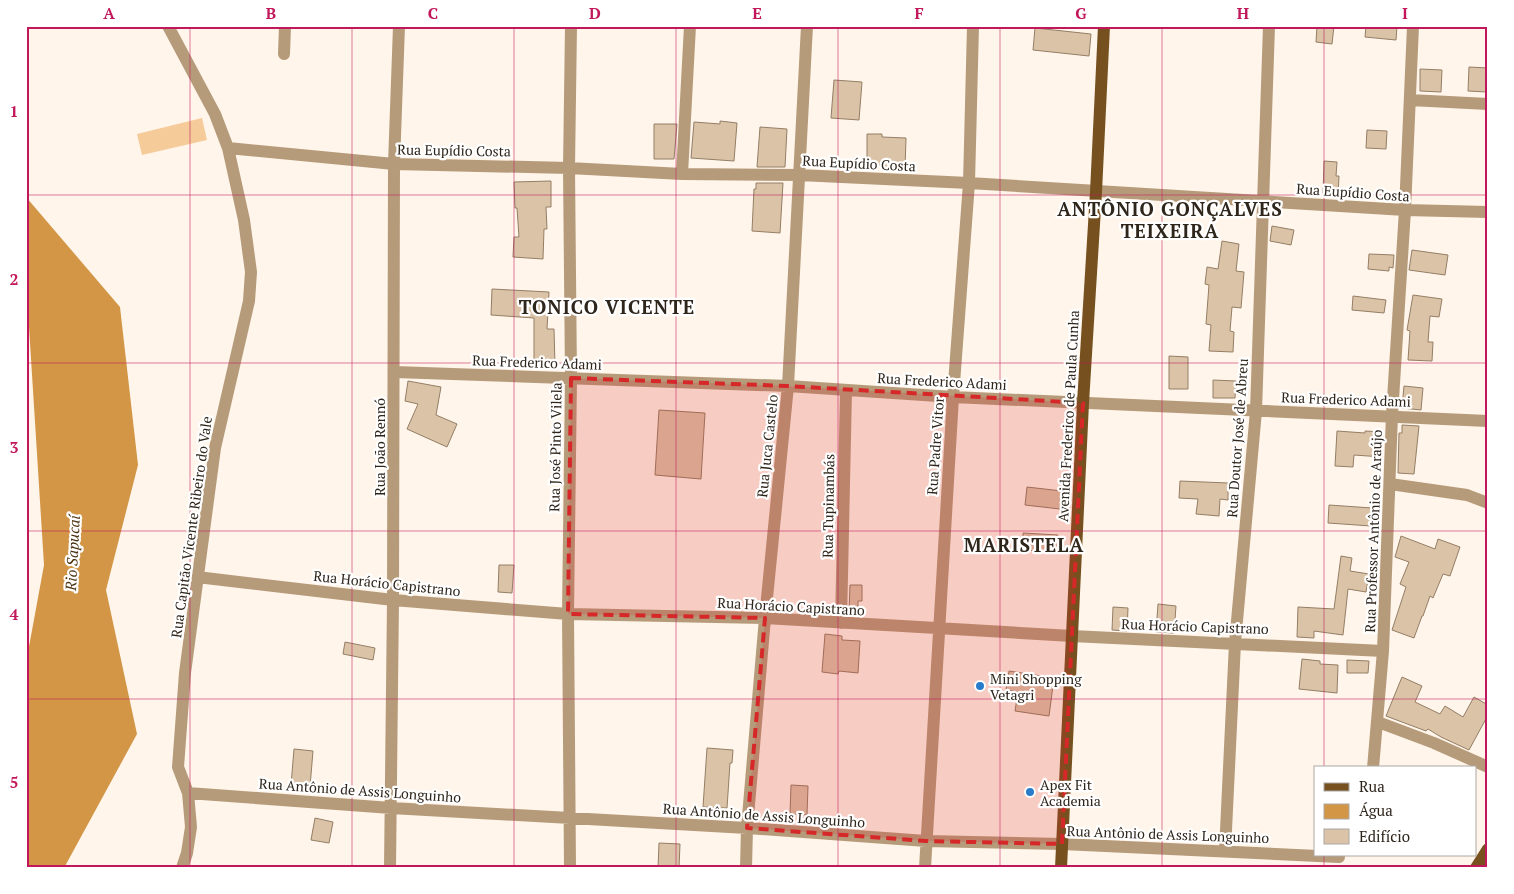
<svg xmlns="http://www.w3.org/2000/svg" width="1514" height="894" viewBox="0 0 1514 894" font-family="'PT Serif',serif">
  <style>
    .green { fill: #f6cb9a }
    .water { fill: #d39647 }
    .building { fill: #dbc3a8; stroke: #947e65 }
    .lines { fill: none; stroke-linecap: round; stroke-linejoin: round }
    .minor { stroke: #b69b7b; stroke-width: 12 }
    .major { stroke: #76511f; stroke-width: 12 }
    .marked { fill: #d62828; fill-opacity: 0.2; stroke: #d62828; stroke-width: 4; stroke-dasharray: 10 6; stroke-linejoin: round }
    .grid { fill: none; stroke: #c2185b; stroke-width: 1; stroke-opacity: 0.55 }
    .poi-dot { fill: #287cca; stroke: #fff; stroke-width: 2 }
    .labels { text-anchor: middle; dominant-baseline: central; stroke-width: 4.5; stroke-linejoin: round; paint-order: stroke }
    .street-label { font-size: 14px; fill: #2e251b; stroke: #fff }
    .poi-label { font-size: 14px; fill: #2e251b; stroke: #fff; text-anchor: start }
    .water-label { font-size: 15px; font-style: italic; fill: #49300e; stroke: #fff }
    .district-label { font-size: 19px; font-weight: bold; letter-spacing: 1px; fill: #2e251b; stroke: #fff }
    .neatline { fill: none; stroke: #c2185b; stroke-width: 2 }
    .grid-label { font-size: 16px; text-anchor: middle; font-weight: bold; fill: #c2185b }
  </style>
  <rect width="100%" height="100%" fill="#fff5ea"/>
  <path class="green" d="M 202,118 L 207,140 L 142,155 L 137,134 Z"/>
  <path class="water" d="M 26,197 L 120,307 L 138,465 L 106,590 L 137,734 L 64,868 L 26,868 L 26,663 L 44,565 L 29,327 L 26,323 Z"/>
  <path class="building" d="M 1317,26 L 1334,26 L 1332,44 L 1316,42 Z
    M 1366,26 L 1397,26 L 1396,40 L 1365,37 Z
    M 1035,28 L 1091,34 L 1089,56 L 1033,50 Z
    M 1469,67 L 1488,68 L 1487,92 L 1468,91 Z
    M 1420,69 L 1442,70 L 1441,92 L 1420,91 Z
    M 834,80 L 862,82 L 859,120 L 831,118 Z
    M 720,121 L 737,123 L 734,161 L 691,158 L 694,122 L 720,124 Z
    M 654,124 L 677,124 L 674,159 L 654,159 Z
    M 760,127 L 787,129 L 785,167 L 757,167 Z
    M 1367,130 L 1387,131 L 1386,149 L 1366,148 Z
    M 867,134 L 882,134 L 882,137 L 906,138 L 905,169 L 885,169 L 885,165 L 867,165 Z
    M 1324,161 L 1337,162 L 1336,176 L 1339,176 L 1338,195 L 1323,195 Z
    M 551,181 L 551,207 L 546,207 L 547,229 L 544,229 L 543,259 L 513,257 L 514,237 L 519,237 L 517,208 L 515,208 L 514,182 Z
    M 756,183 L 783,183 L 780,233 L 752,231 L 754,189 L 756,189 Z
    M 1272,226 L 1294,230 L 1291,245 L 1270,241 Z
    M 1222,241 L 1239,244 L 1236,271 L 1244,272 L 1241,308 L 1232,307 L 1230,331 L 1234,332 L 1233,352 L 1209,351 L 1211,325 L 1206,324 L 1209,285 L 1205,284 L 1207,267 L 1218,269 Z
    M 1412,250 L 1448,255 L 1445,275 L 1409,270 Z
    M 1369,254 L 1394,255 L 1393,268 L 1389,267 L 1389,271 L 1368,269 Z
    M 492,289 L 549,292 L 547,329 L 554,329 L 555,366 L 534,367 L 534,318 L 491,315 Z
    M 1413,295 L 1442,299 L 1439,317 L 1430,316 L 1428,342 L 1433,342 L 1432,361 L 1408,360 L 1410,331 L 1407,330 Z
    M 1353,296 L 1386,300 L 1384,313 L 1352,310 Z
    M 1169,356 L 1188,357 L 1188,389 L 1169,389 Z
    M 1213,380 L 1236,381 L 1235,398 L 1213,398 Z
    M 408,381 L 441,387 L 436,415 L 457,424 L 447,447 L 407,429 L 418,404 L 405,401 Z
    M 1404,386 L 1423,388 L 1421,410 L 1402,408 Z
    M 659,410 L 705,413 L 701,479 L 655,475 Z
    M 1402,425 L 1419,426 L 1414,474 L 1398,473 L 1399,433 L 1402,433 Z
    M 1337,431 L 1365,433 L 1365,431 L 1383,432 L 1382,457 L 1354,455 L 1353,467 L 1335,466 Z
    M 1180,481 L 1228,483 L 1228,500 L 1220,499 L 1219,516 L 1196,514 L 1198,499 L 1179,498 Z
    M 1027,487 L 1062,491 L 1060,509 L 1025,505 Z
    M 1329,505 L 1372,508 L 1371,526 L 1328,523 Z
    M 1023,533 L 1058,535 L 1057,552 L 1023,550 Z
    M 1401,536 L 1435,549 L 1438,539 L 1460,547 L 1450,576 L 1443,574 L 1433,598 L 1430,596 L 1423,616 L 1422,616 L 1414,638 L 1392,630 L 1406,587 L 1400,584 L 1409,562 L 1395,557 Z
    M 1341,556 L 1352,558 L 1350,571 L 1369,574 L 1366,592 L 1348,589 L 1343,635 L 1314,631 L 1314,638 L 1297,637 L 1298,607 L 1334,609 Z
    M 499,565 L 514,565 L 512,593 L 498,592 Z
    M 850,585 L 862,585 L 862,601 L 858,601 L 858,613 L 849,613 Z
    M 1158,604 L 1176,606 L 1174,633 L 1156,632 Z
    M 1113,607 L 1128,608 L 1127,631 L 1112,630 Z
    M 825,634 L 842,636 L 842,640 L 860,641 L 858,673 L 839,671 L 838,674 L 822,672 Z
    M 345,642 L 375,648 L 373,660 L 343,654 Z
    M 1302,659 L 1320,661 L 1320,664 L 1338,665 L 1337,693 L 1299,689 Z
    M 1347,660 L 1369,661 L 1368,673 L 1347,673 Z
    M 1009,671 L 1054,678 L 1049,716 L 1015,711 L 1018,692 L 1006,690 Z
    M 1402,677 L 1422,686 L 1415,702 L 1440,714 L 1445,706 L 1463,717 L 1474,697 L 1488,705 L 1488,715 L 1469,750 L 1441,737 L 1428,729 L 1426,731 L 1386,716 Z
    M 707,748 L 733,750 L 732,763 L 730,763 L 727,808 L 703,807 Z
    M 294,749 L 313,751 L 310,787 L 291,785 Z
    M 791,785 L 808,786 L 807,815 L 790,814 Z
    M 315,818 L 333,822 L 329,843 L 311,840 Z
    M 659,843 L 680,844 L 679,868 L 658,868 Z"/>
  <g class="lines">
    <path class="minor" d="M 168,26 L 215,114 L 228,148 L 244,220 L 251,272 L 249,301 L 215,448 L 185,673 L 178,767 L 188,793 L 191,827 L 187,853 L 182,868
      M 284,54 L 285,26
      M 1410,100 L 1488,104
      M 228,148 L 394,164 L 569,168 L 682,174 L 799,175 L 969,183 L 1405,210 L 1488,212
      M 682,174 L 690,26
      M 395,372 L 788,386 L 953,397 L 1488,421
      M 1390,484 L 1467,495 L 1488,503
      M 197,577 L 393,600 L 568,614 L 765,618 L 1072,636 L 1383,651
      M 841,623 L 846,390
      M 1378,722 L 1434,743 L 1488,767
      M 1373,768 L 1383,651 L 1392,415 L 1405,210 L 1413,26
      M 188,793 L 391,808 L 747,828 L 926,841 L 1062,844 L 1339,857
      M 1225,851 L 1235,643 L 1256,411 L 1269,26
      M 390,868 L 393,600 L 394,164 L 399,26
      M 570,868 L 568,614 L 571,378 L 569,168 L 571,26
      M 746,868 L 747,828 L 765,618 L 788,386 L 807,26
      M 925,868 L 953,397 L 969,183 L 973,26"/>
    <path class="major" d="M 1061,868 L 1083,403 L 1096,192 L 1104,26
      M 1476,868 L 1488,849"/>
  </g>
  <path class="marked" d="M 571,378 L 788,386 L 1083,403 L 1062,844 L 926,841 L 747,828 L 765,618 L 568,614 Z"/>
  <path class="grid" d="M 190,26 L 190,868M 352,26 L 352,868M 514,26 L 514,868M 676,26 L 676,868M 838,26 L 838,868M 1000,26 L 1000,868M 1162,26 L 1162,868M 1324,26 L 1324,768M 26,195 L 1488,195M 26,363 L 1488,363M 26,531 L 1488,531M 26,699 L 1488,699M 1324,855 L 1324,868"/>
  <g class="poi-dot">
    <circle cx="980" cy="686" r="5"/>
    <circle cx="1030" cy="792" r="5"/>
  </g>
  <g class="labels">
    <g class="street-label">
      <text transform="translate(454 150) rotate(1)">Rua Eupídio Costa</text>
      <text transform="translate(859 163) rotate(3)">Rua Eupídio Costa</text>
      <text transform="translate(1353 192) rotate(4)">Rua Eupídio Costa</text>
      <text transform="translate(537 362) rotate(2)">Rua Frederico Adami</text>
      <text transform="translate(942 381) rotate(3)">Rua Frederico Adami</text>
      <text transform="translate(1346 399) rotate(2)">Rua Frederico Adami</text>
      <text transform="translate(1068 416) rotate(-87)">Avenida Frederico de Paula Cunha</text>
      <text transform="translate(1237 438) rotate(-86)">Rua Doutor José de Abreu</text>
      <text transform="translate(767 446) rotate(-84)">Rua Juca Castelo</text>
      <text transform="translate(935 446) rotate(-86)">Rua Padre Vitor</text>
      <text transform="translate(379 447) rotate(-90)">Rua João Rennó</text>
      <text transform="translate(555 447) rotate(-89)">Rua José Pinto Vilela</text>
      <text transform="translate(828 506) rotate(-89)">Rua Tupinambás</text>
      <text transform="translate(191 527) rotate(-82)">Rua Capitão Vicente Ribeiro do Vale</text>
      <text transform="translate(1373 531) rotate(-88)">Rua Professor Antônio de Araújo</text>
      <text transform="translate(387 583) rotate(6)">Rua Horácio Capistrano</text>
      <text transform="translate(791 606) rotate(3)">Rua Horácio Capistrano</text>
      <text transform="translate(1195 626) rotate(2)">Rua Horácio Capistrano</text>
      <text transform="translate(360 790) rotate(4)">Rua Antônio de Assis Longuinho</text>
      <text transform="translate(764 815) rotate(4)">Rua Antônio de Assis Longuinho</text>
      <text transform="translate(1168 834) rotate(2)">Rua Antônio de Assis Longuinho</text>
    </g>
    <g class="poi-label">
      <text x="990" y="678">Mini Shopping<tspan x="990" dy="16">Vetagri</tspan></text>
      <text x="1040" y="784">Apex Fit<tspan x="1040" dy="16">Academia</tspan></text>
    </g>
    <g class="water-label">
      <text transform="translate(72 553) rotate(-87)">Rio Sapucaí</text>
    </g>
    <g class="district-label">
      <text x="1170" y="208">ANTÔNIO GONÇALVES<tspan x="1170" dy="22">TEIXEIRA</tspan></text>
      <text x="607" y="306">TONICO VICENTE</text>
      <text x="1024" y="544">MARISTELA</text>
    </g>
  </g>
  <rect width="1514" height="894" fill="none" stroke="#ffffff" stroke-width="55"/>
  <rect x="1314" y="766" width="162" height="90" fill="#ffffff" stroke="#aba8a4"/>
  <rect x="1324" y="783" width="25" height="8" fill="#76511f" stroke="#aba8a4"/>
  <text x="1359" y="792" font-size="15" fill="#2e251b">Rua</text>
  <rect x="1324" y="804" width="25" height="15" fill="#d39647" stroke="#aba8a4"/>
  <text x="1359" y="816" font-size="15" fill="#2e251b">Água</text>
  <rect x="1324" y="829" width="25" height="15" fill="#dbc3a8" stroke="#aba8a4"/>
  <text x="1359" y="842" font-size="15" fill="#2e251b">Edifício</text>
  <rect x="28" y="28" width="1458" height="838" class="neatline"/>
  <g class="grid-label">
    <text x="109" y="19">A</text>
    <text x="271" y="19">B</text>
    <text x="433" y="19">C</text>
    <text x="595" y="19">D</text>
    <text x="757" y="19">E</text>
    <text x="919" y="19">F</text>
    <text x="1081" y="19">G</text>
    <text x="1243" y="19">H</text>
    <text x="1405" y="19">I</text>
    <text x="14" y="117">1</text>
    <text x="14" y="285">2</text>
    <text x="14" y="453">3</text>
    <text x="14" y="620">4</text>
    <text x="14" y="788">5</text>
  </g>
</svg>
